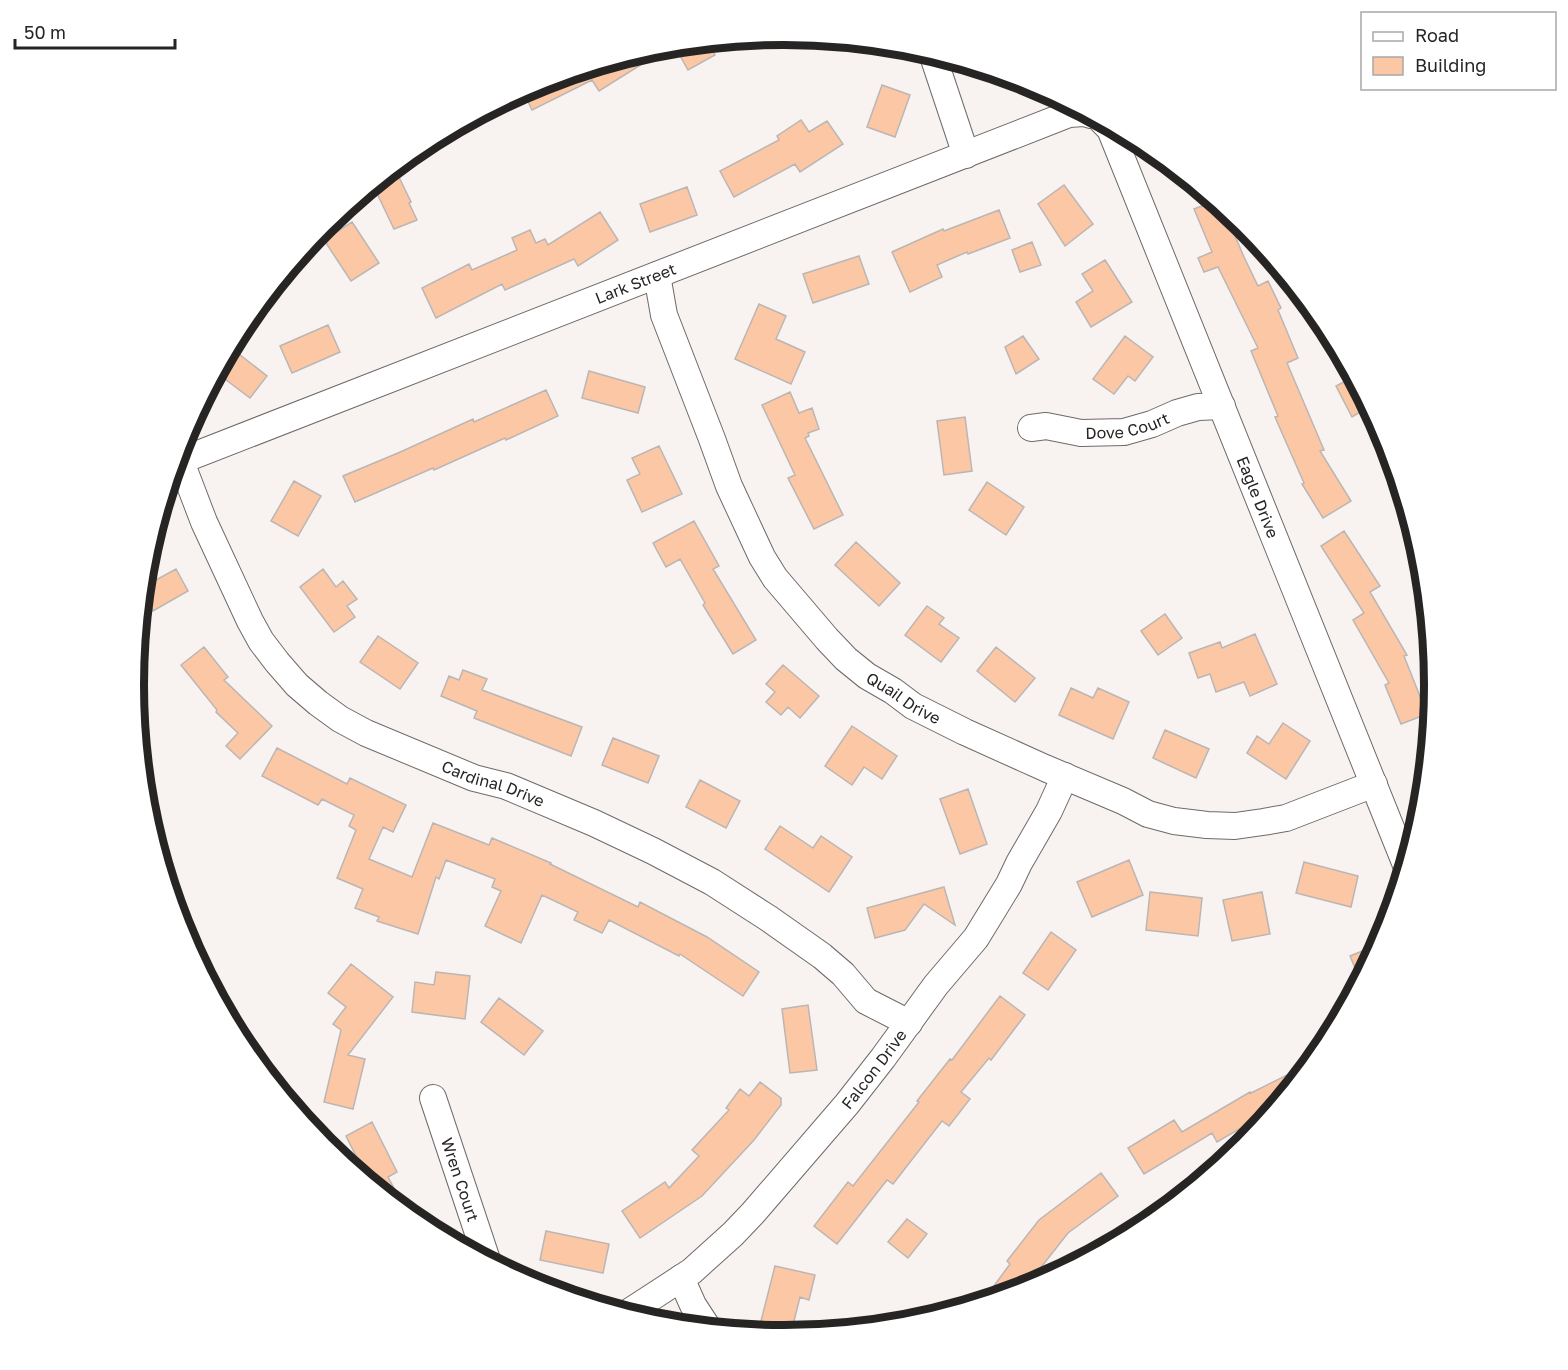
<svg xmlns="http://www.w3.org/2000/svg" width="1568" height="1370" viewBox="0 0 1568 1370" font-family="'Golos Text',sans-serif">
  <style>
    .building { fill: #fcc7a5; stroke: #bbb6b3; stroke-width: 1.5 }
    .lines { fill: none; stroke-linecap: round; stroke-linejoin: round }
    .street-casing { stroke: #6f6a68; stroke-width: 28 }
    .street { stroke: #fff; stroke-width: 26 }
    .labels { text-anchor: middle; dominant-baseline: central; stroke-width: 6; stroke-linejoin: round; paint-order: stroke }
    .street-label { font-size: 16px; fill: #272524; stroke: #fff }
    .rim { fill: none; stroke: #272524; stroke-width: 8 }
  </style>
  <rect width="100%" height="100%" fill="#f8f2f1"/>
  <path class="building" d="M 708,42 L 715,55 L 688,70 L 674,45 Z
    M 657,47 L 661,47 L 663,51 L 599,91 L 592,80 L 532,110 L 523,91 L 535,84 Z
    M 882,85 L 910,95 L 895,137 L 867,127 Z
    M 801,120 L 809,132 L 827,121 L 843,144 L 800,172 L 795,164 L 734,197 L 720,171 L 779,140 L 777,136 Z
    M 394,167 L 411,202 L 409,203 L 417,220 L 394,229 L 373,185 Z
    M 1064,185 L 1093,224 L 1065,246 L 1038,204 Z
    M 687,187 L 697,215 L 650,232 L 640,204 Z
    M 1214,201 L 1223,208 L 1244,257 L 1258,286 L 1268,281 L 1281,308 L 1278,310 L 1298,358 L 1287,363 L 1324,450 L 1320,451 L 1351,501 L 1323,518 L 1302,484 L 1304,483 L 1275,417 L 1278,416 L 1251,351 L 1258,348 L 1218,267 L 1204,272 L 1198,258 L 1212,252 L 1194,209 Z
    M 999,210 L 1010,238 L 968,254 L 967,252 L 937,265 L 942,277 L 910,292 L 892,252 L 943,229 L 944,231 Z
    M 600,212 L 618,240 L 578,266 L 574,259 L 505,290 L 502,284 L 436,318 L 422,288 L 469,264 L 472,270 L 517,250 L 512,238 L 530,230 L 536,243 L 545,239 L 548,245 Z
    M 352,222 L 379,263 L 351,281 L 324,240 Z
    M 1032,242 L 1041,265 L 1020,272 L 1012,250 Z
    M 859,256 L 869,284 L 813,303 L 803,274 Z
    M 1105,260 L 1132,302 L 1091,327 L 1076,302 L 1093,291 L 1082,274 Z
    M 759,304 L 786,316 L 776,339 L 805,352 L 791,384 L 735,359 Z
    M 328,325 L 340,352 L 292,373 L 280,346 Z
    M 1023,336 L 1039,359 L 1016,374 L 1005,347 Z
    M 1125,336 L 1153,357 L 1135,381 L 1128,376 L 1114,394 L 1093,379 Z
    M 230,347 L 267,376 L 250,398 L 217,373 Z
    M 589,371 L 645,387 L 638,413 L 582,398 Z
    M 1353,377 L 1369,407 L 1352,417 L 1336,386 Z
    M 546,390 L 558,416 L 506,440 L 505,438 L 434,470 L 433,468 L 355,502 L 343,476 L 398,453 L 473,419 L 474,422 Z
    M 790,392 L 799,413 L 812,408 L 819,429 L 808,433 L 809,436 L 805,438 L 843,515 L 814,529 L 788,478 L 795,475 L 762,405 Z
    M 965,417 L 972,471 L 944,475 L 937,421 Z
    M 659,446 L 682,494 L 642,512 L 627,480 L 640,474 L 632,458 Z
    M 294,481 L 321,496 L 298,536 L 271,521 Z
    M 987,482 L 1024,507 L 1006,535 L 969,510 Z
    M 694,521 L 719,566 L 713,569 L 756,640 L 733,654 L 703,605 L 705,603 L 680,559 L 666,567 L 653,543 Z
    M 1344,531 L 1380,586 L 1370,592 L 1407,655 L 1404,656 L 1427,714 L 1401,724 L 1385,685 L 1389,683 L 1353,620 L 1364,613 L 1321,546 Z
    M 856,542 L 900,583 L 879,606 L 835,565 Z
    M 176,569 L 188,591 L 153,611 L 143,592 L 143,587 Z
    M 323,569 L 336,587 L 343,581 L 357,599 L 347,606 L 355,617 L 334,632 L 300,587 Z
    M 927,606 L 944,618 L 939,624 L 959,638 L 941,662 L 905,635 Z
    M 1165,614 L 1182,638 L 1158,655 L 1141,631 Z
    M 1255,634 L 1277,684 L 1250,696 L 1244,682 L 1216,692 L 1210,674 L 1198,678 L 1189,653 L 1220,642 L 1222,648 Z
    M 378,636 L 418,663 L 400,689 L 360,662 Z
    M 204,647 L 228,677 L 224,680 L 272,726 L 240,759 L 226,746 L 238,733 L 216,712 L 217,710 L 181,665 Z
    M 996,647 L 1035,678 L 1015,702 L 977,671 Z
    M 783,665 L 819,696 L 800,718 L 788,707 L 781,715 L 766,702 L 775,692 L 766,684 Z
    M 463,670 L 487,679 L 482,690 L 582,727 L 571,756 L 474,718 L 477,711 L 441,696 L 449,676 L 459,680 Z
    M 1071,688 L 1093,698 L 1098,688 L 1129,702 L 1113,739 L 1059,715 Z
    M 1283,723 L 1310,741 L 1286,779 L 1247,753 L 1257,736 L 1269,744 Z
    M 852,726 L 897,756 L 882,779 L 864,767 L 852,785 L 825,766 Z
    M 1165,730 L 1209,749 L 1196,778 L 1153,758 Z
    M 613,738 L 659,756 L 648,783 L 602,765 Z
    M 277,748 L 347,784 L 350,778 L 406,805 L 393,832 L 383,827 L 369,859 L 412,877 L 433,823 L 489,845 L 492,838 L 551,863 L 550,864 L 638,907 L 640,902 L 707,937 L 759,972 L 743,996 L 680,954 L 679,956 L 609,920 L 602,933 L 574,920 L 578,912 L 542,895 L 521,943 L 485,926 L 501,891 L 492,887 L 495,879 L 446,860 L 439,879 L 436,877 L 418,934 L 377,921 L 379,917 L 355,908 L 363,889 L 337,878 L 356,830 L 349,826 L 354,815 L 322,799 L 318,805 L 262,776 Z
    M 700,780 L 740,801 L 726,828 L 686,807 Z
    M 968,789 L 987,844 L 960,854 L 940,799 Z
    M 780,826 L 813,848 L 821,836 L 852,857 L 829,892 L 765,849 Z
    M 1129,860 L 1143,895 L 1092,917 L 1077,882 Z
    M 1304,862 L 1358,876 L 1351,907 L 1296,893 Z
    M 944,887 L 955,925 L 924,904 L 905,930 L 875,938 L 867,908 Z
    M 1150,892 L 1202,898 L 1198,936 L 1146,930 Z
    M 1262,892 L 1270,934 L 1232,941 L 1223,900 Z
    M 1051,932 L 1076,950 L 1048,990 L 1023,973 Z
    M 1380,944 L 1368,966 L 1360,980 L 1350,956 Z
    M 351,964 L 393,997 L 348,1055 L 365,1059 L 353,1109 L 324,1102 L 341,1030 L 333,1024 L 346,1007 L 328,993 Z
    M 436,972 L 470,976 L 465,1019 L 412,1012 L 415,982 L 434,985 Z
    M 1000,996 L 1025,1015 L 991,1060 L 989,1058 L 961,1092 L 970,1099 L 949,1126 L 942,1121 L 893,1184 L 887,1180 L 837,1244 L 814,1226 L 848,1182 L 853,1186 L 919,1102 L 917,1101 L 950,1059 L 952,1060 Z
    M 499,998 L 543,1031 L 524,1055 L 481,1022 Z
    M 808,1005 L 817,1070 L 790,1073 L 782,1009 Z
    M 1311,1063 L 1275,1108 L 1217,1142 L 1212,1133 L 1144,1174 L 1128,1148 L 1174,1120 L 1182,1132 L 1250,1092 L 1251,1093 Z
    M 760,1082 L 781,1098 L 781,1105 L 754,1140 L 702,1196 L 640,1238 L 622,1211 L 665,1182 L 669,1188 L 699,1156 L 692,1150 L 729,1110 L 726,1108 L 740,1089 L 749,1096 Z
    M 372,1122 L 397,1172 L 388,1177 L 407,1212 L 406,1212 L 369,1182 L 346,1136 Z
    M 1101,1173 L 1118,1196 L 1068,1233 L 1024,1289 L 982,1302 L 1010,1264 L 1007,1261 L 1039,1220 Z
    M 907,1219 L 927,1234 L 908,1258 L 888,1242 Z
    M 546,1231 L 609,1244 L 603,1273 L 540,1260 Z
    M 775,1266 L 815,1275 L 809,1300 L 800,1297 L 792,1329 L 761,1321 Z"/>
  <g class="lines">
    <g class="street-casing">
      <g id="street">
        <path d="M 932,53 L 966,155"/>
        <path id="s1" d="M 1102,121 L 1110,129 L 1406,865"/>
        <path id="s2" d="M 657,275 L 664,315 L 712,439 L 729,486 L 762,557 L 775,578 L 827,639 L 846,659 L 867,676 L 893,691 L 913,706 L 965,732 L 1045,768 L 1123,801 L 1148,814 L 1174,821 L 1207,825 L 1235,826 L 1263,822 L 1286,818 L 1374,784"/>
        <path id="s3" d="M 1031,428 L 1046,426 L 1081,433 L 1124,432 L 1152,424 L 1177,413 L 1198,407 L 1222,406"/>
        <path id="s4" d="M 178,454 L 204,522 L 250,621 L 261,641 L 277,662 L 297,685 L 318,703 L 340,719 L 366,733 L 474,778 L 506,786 L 594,823 L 653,851 L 712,882 L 768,918 L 822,956 L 843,974 L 866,1001 L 909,1023"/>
        <path id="s5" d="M 180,461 L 1069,114 L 1084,113 L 1091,115"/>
        <path id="s6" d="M 433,1098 L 487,1260"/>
        <path d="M 681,1278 L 693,1305 L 708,1328"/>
        <path id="s7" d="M 626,1314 L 692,1271 L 733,1234 L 753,1213 L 847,1104 L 883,1058 L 936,985 L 976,938 L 1009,884 L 1019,863 L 1049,811 L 1065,776"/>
      </g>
    </g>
    <use href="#street" class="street"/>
  </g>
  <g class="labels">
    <g class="street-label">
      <text stroke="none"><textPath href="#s5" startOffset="489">Lark Street</textPath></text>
      <text stroke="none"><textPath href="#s3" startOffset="98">Dove Court</textPath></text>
      <text stroke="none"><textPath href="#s1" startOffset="408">Eagle Drive</textPath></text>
      <text stroke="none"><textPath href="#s2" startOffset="504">Quail Drive</textPath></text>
      <text stroke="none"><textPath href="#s4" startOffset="483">Cardinal Drive</textPath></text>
      <text stroke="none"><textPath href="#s7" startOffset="351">Falcon Drive</textPath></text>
      <text stroke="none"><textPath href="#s6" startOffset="86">Wren Court</textPath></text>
    </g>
  </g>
  <path d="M0 0H1568V1370H0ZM144 685a640 640 0 1 1 1280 0a640 640 0 1 1-1280 0Z" fill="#fff" fill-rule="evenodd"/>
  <path class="rim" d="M144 685a640 640 0 1 1 1280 0a640 640 0 1 1-1280 0Z"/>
  <rect x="1361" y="12" width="195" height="78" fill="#ffffff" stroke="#a9a8a7" stroke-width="1.5"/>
  <rect x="1373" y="32" width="30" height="9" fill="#ffffff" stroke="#a9a8a7" stroke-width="1.5"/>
  <text x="1415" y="42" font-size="18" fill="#272524">Road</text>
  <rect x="1373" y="57" width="30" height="18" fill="#fcc7a5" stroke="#a9a8a7" stroke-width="1.5"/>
  <text x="1415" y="72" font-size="18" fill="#272524">Building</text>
  <path d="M15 39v9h160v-9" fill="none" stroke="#272524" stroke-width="3"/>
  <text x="24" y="39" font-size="18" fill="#272524" stroke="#ffffff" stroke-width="4.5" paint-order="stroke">50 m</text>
</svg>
